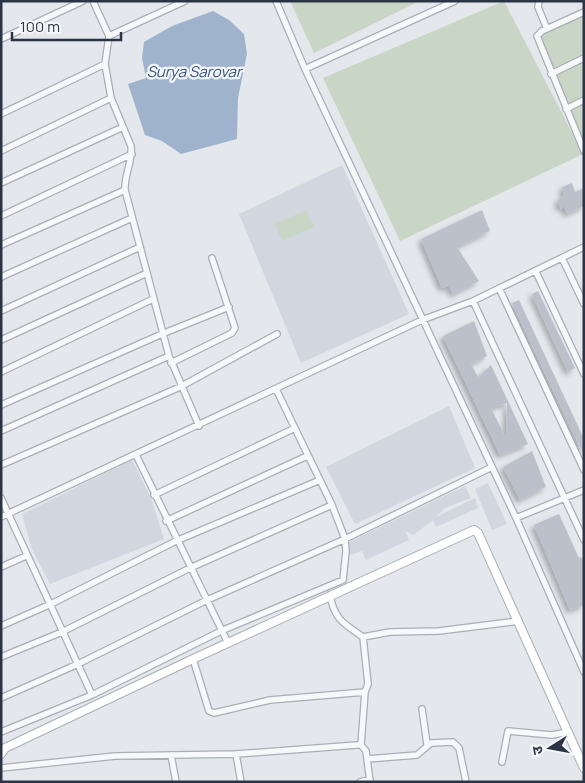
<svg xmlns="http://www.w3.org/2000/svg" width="585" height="783" viewBox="0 0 585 783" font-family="Manrope,'Noto Sans Devanagari',sans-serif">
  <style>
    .built { fill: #d2d6de }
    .green { fill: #c9d6c5 }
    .water { fill: #9fb4cc }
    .building { fill: #bbc0ca; fill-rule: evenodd; filter: url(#shadow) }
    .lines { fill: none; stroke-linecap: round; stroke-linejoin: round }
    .street-casing { stroke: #a9aeb7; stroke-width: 8 }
    .secondary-casing { stroke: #a9aeb7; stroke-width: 10 }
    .street { stroke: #f7f8fa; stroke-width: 5.5 }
    .secondary { stroke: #fff; stroke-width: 8 }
    .labels { text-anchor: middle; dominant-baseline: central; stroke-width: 4.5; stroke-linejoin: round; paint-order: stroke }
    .water-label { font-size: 15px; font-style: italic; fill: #34527a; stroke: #f4f6f9 }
  </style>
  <defs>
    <filter id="shadow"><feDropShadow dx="-3.5" dy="3.5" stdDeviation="2.5" flood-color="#0004"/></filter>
  </defs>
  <rect width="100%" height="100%" fill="#e4e7ec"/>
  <path class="built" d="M 342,165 L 409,314 L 301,363 L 239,214 Z
    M 449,406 L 475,468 L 355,524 L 326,467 Z
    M 132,460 L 151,498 L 164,539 L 50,584 L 32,549 L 22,514 Z
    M 488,483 L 507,524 L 492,530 L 475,489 Z
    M 465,486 L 471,498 L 445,508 L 436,517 L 475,498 L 478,508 L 436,527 L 433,520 L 413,535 L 405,531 L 409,540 L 366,560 L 362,551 L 351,555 L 341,546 Z"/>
  <path class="green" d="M 290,1 L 420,1 L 314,53 Z
    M 504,1 L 583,154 L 400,241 L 323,78 Z
    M 584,14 L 584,147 L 537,36 Z
    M 306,210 L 314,227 L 282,241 L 275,224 Z"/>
  <path class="water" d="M 213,11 L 229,20 L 244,34 L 247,54 L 238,98 L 237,139 L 181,154 L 162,141 L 145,135 L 128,84 L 146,78 L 142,58 L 144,42 L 172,26 Z"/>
  <path class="building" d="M 572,183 L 575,192 L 584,188 L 584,206 L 567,214 L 564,206 L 561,209 L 557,201 L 564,196 L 562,187 Z
    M 482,210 L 490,231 L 457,247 L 479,281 L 453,294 L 449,286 L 442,288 L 421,239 Z
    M 538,291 L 575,368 L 568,372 L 532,294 Z
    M 519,300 L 584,439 L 584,455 L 512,303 Z
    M 474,321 L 487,356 L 471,364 L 478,377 L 491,365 L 528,444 L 500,455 L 443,336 ZM 507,403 L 506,438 L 491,408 Z
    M 532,451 L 546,487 L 520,500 L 503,467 Z
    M 559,514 L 579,558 L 581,557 L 584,562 L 584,605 L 570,610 L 534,525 Z"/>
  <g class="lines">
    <g class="street-casing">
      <path id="street" d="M 93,1 L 109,36 L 185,1
        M 276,1 L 305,69 L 516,518 L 584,672
        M 539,1 L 538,7 L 547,29
        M 584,12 L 542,31 L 537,36 L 584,151
        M 109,36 L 105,64 L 111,98 L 131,146 C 133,161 124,175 125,190 L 169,356 L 199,426
        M 1,39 L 83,1
        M 305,69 L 455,1
        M 551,74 L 584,58
        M 566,109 L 584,100
        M 1,114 L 105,64
        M 1,151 L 111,98
        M 1,183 L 123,127
        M 1,216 L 132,154
        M 1,245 L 125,190
        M 562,258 L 584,304
        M 536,272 L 584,374
        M 1,277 L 132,218
        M 499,288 L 584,470
        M 473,301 L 584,540
        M 1,311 L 140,247
        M 1,340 L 147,273
        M 171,363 L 232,333 L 235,328 L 212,258
        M 1,372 L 153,299
        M 276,389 L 332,505
        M 1,405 L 162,334 L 229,307
        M 1,431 L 169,356
        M 136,455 L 228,643
        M 1,465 L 180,387 L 277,334
        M 154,495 L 293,429
        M 1,498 L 92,695
        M 1,517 L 422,320 L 473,301 L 584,247
        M 516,518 L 584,490
        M 166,521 L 307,456
        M 1,567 L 26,556
        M 330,595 C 334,619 344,624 363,637
        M 1,626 L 51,604 L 176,541 L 320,480
        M 1,657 L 62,632 L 190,568 L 332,505 L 345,539 L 346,551 L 343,580 L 221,631 L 92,695 L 1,732
        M 193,659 L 209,711 L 214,713 L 270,700 L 365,692 L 368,684 L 363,637 L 390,632 L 439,631 L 519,621
        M 1,698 L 78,664 L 205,601 L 345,539 L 492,467
        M 422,709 L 427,744
        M 361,745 L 365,692
        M 236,754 L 241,782
        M 171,755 L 176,782
        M 367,759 L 417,755 L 431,743 L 453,742 L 459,748 L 466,782
        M 502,762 L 508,731 L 552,735 L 568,732
        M 1,768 L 115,756 L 236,754 L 357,745 L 361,745 L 366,751 L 370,782
        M 360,782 L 370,779"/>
    </g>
    <g class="secondary-casing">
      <path id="secondary" d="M 1,754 L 5,748 L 193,659 L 474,530 L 478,533 L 584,768"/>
    </g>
    <use href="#street" class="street"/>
    <use href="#secondary" class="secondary"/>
  </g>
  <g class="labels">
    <g class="water-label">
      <text x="194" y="71">Surya Sarovar</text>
    </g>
  </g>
  <rect width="585" height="783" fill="none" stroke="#2b3445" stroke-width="5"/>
  <g transform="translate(550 748) rotate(259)" stroke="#f4f6f9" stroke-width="4" paint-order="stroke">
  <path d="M0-4L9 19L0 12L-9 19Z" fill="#2b3445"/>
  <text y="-8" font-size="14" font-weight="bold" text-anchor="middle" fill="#2b3445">उ</text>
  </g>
  <path d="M12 32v8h109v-8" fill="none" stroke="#2b3445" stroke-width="2.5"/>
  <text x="20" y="32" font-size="15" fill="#2b3445" stroke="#f4f6f9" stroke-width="4" paint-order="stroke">100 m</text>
</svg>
